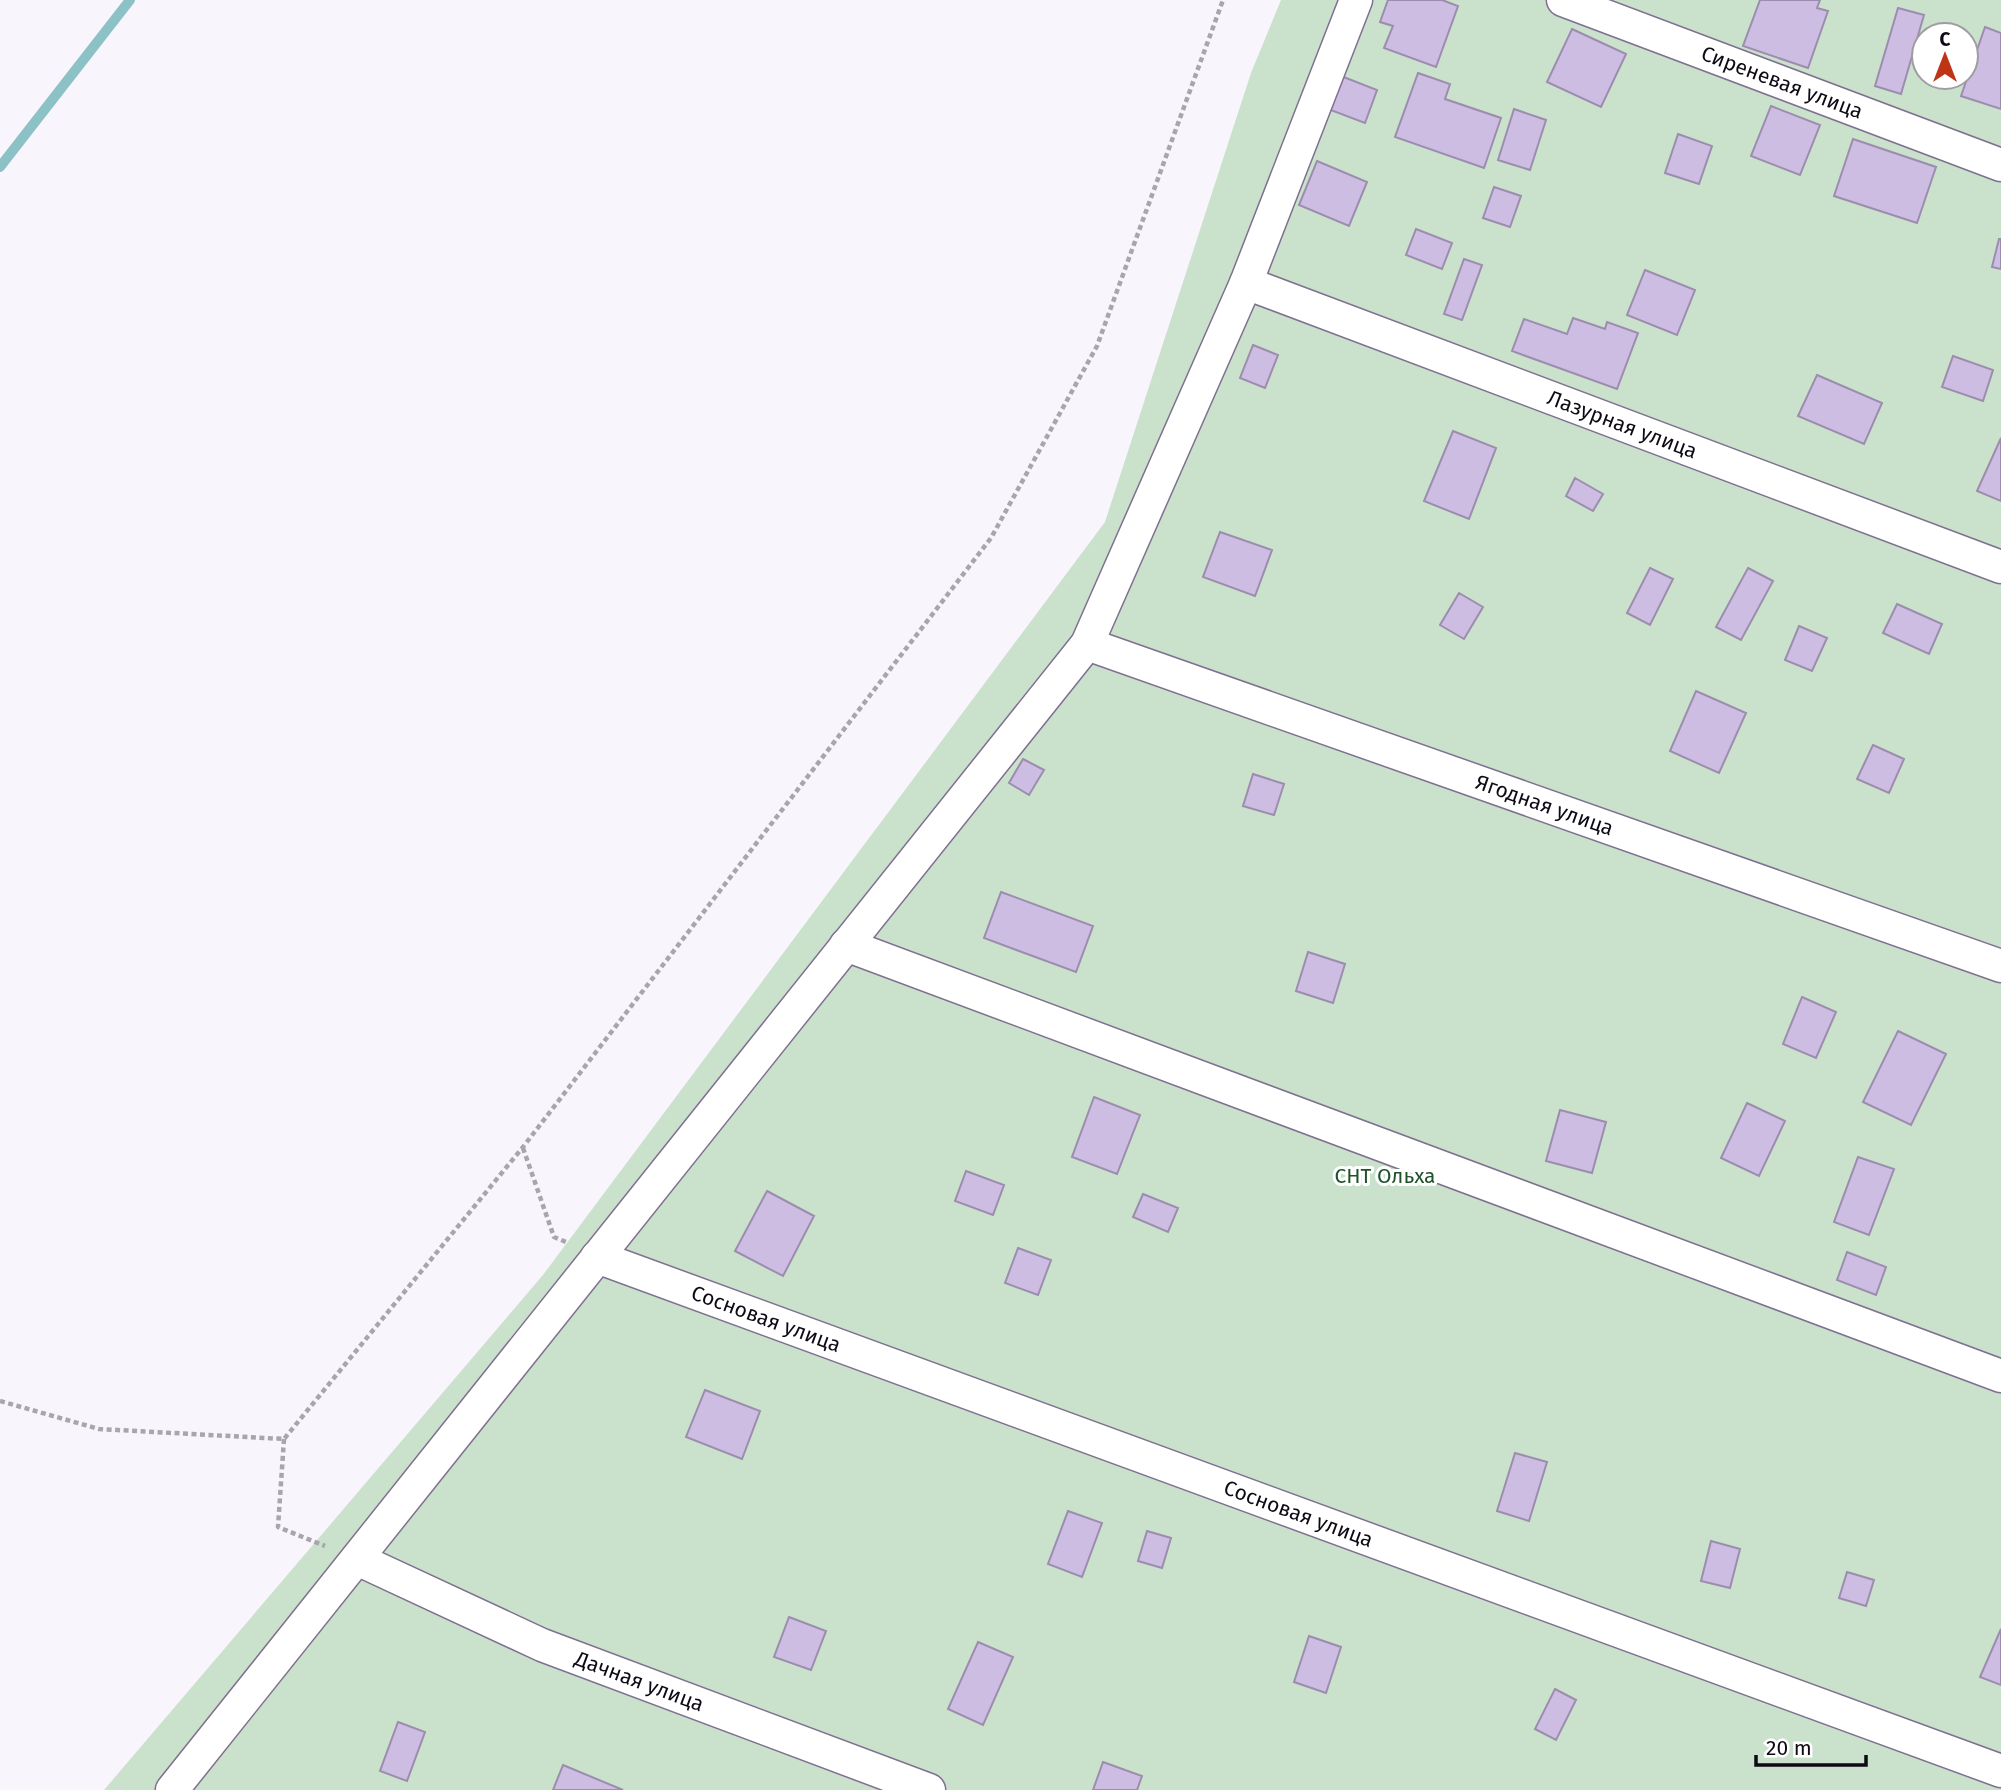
<svg xmlns="http://www.w3.org/2000/svg" width="2001" height="1790" viewBox="0 0 2001 1790" font-family="'Fira Sans',sans-serif">
  <style>
    .green { fill: #cae1cc; fill-rule: evenodd }
    .lines { fill: none; stroke-linecap: round; stroke-linejoin: round }
    .stream { stroke: #8cc1c6; stroke-width: 10 }
    .building { fill: #cebde3; stroke: #9c8dae; stroke-width: 2 }
    .street-casing { stroke: #7f7090; stroke-width: 35 }
    .path { stroke: #a9a5ad; stroke-width: 4.5; stroke-dasharray: 5 3.5; stroke-linecap: butt }
    .street { stroke: #fff; stroke-width: 32 }
    .labels { text-anchor: middle; dominant-baseline: central; stroke-width: 6; stroke-linejoin: round; paint-order: stroke }
    .street-label { font-size: 21px; fill: #0e0914; stroke: #fff }
    .park-label { font-size: 21px; fill: #1f522a; stroke: #fff }
  </style>
  <rect width="100%" height="100%" fill="#f8f5fc"/>
  <path class="green" d="M 1281,0 L 2001,0 L 2001,1790 L 104,1790 L 543,1275 L 1105,522 L 1251,73 ZM 1924,35 L 1966,35 L 1966,77 L 1924,77 Z"/>
  <g class="lines">
    <path class="stream" d="M 0,167 L 130,0"/>
  </g>
  <path class="building" d="M 1388,0 L 1442,0 L 1458,6 L 1436,67 L 1384,48 L 1393,26 L 1380,22 Z
    M 1760,0 L 1820,0 L 1817,8 L 1828,11 L 1808,68 L 1743,46 Z
    M 1898,8 L 1924,15 L 1901,94 L 1875,86 Z
    M 1985,27 L 2001,33 L 2001,109 L 1961,96 Z
    M 1572,29 L 1626,54 L 1601,107 L 1547,82 Z
    M 1418,73 L 1450,84 L 1445,99 L 1501,118 L 1484,168 L 1395,137 Z
    M 1341,76 L 1377,90 L 1365,123 L 1328,109 Z
    M 1771,106 L 1820,125 L 1800,175 L 1751,156 Z
    M 1514,109 L 1546,120 L 1530,170 L 1498,160 Z
    M 1678,134 L 1712,146 L 1699,184 L 1665,173 Z
    M 1853,139 L 1936,167 L 1917,223 L 1834,196 Z
    M 1317,161 L 1367,182 L 1349,226 L 1299,205 Z
    M 1494,187 L 1521,196 L 1510,227 L 1483,218 Z
    M 1416,229 L 1452,243 L 1442,269 L 1406,255 Z
    M 1999,239 L 2001,239 L 2001,269 L 1992,267 Z
    M 1464,259 L 1482,265 L 1462,320 L 1444,314 Z
    M 1645,270 L 1695,290 L 1677,335 L 1627,315 Z
    M 1573,318 L 1605,329 L 1607,322 L 1638,333 L 1617,389 L 1512,351 L 1524,319 L 1567,334 Z
    M 1253,345 L 1278,355 L 1265,388 L 1240,378 Z
    M 1953,356 L 1993,370 L 1983,401 L 1942,387 Z
    M 1817,375 L 1882,403 L 1864,444 L 1798,416 Z
    M 1453,431 L 1496,448 L 1469,519 L 1424,501 Z
    M 2001,438 L 2001,501 L 1977,491 Z
    M 1575,478 L 1603,494 L 1593,511 L 1566,496 Z
    M 1220,532 L 1272,550 L 1255,596 L 1203,577 Z
    M 1650,568 L 1673,579 L 1650,625 L 1627,613 Z
    M 1748,568 L 1773,581 L 1741,640 L 1716,627 Z
    M 1459,593 L 1483,607 L 1464,639 L 1440,625 Z
    M 1897,604 L 1942,624 L 1929,654 L 1883,633 Z
    M 1799,626 L 1827,638 L 1812,671 L 1785,660 Z
    M 1696,691 L 1746,713 L 1719,773 L 1670,751 Z
    M 1873,745 L 1904,759 L 1889,793 L 1857,779 Z
    M 1023,759 L 1044,770 L 1029,795 L 1009,783 Z
    M 1253,774 L 1284,784 L 1274,815 L 1243,806 Z
    M 1001,892 L 1093,926 L 1076,972 L 984,938 Z
    M 1308,952 L 1345,964 L 1333,1003 L 1296,991 Z
    M 1802,997 L 1836,1012 L 1816,1058 L 1783,1044 Z
    M 1898,1031 L 1946,1054 L 1911,1125 L 1863,1102 Z
    M 1094,1097 L 1140,1115 L 1117,1174 L 1072,1157 Z
    M 1747,1103 L 1785,1121 L 1759,1176 L 1721,1158 Z
    M 1560,1110 L 1606,1122 L 1592,1173 L 1546,1161 Z
    M 1858,1157 L 1894,1169 L 1869,1235 L 1834,1222 Z
    M 966,1171 L 1004,1185 L 993,1215 L 955,1201 Z
    M 767,1191 L 814,1216 L 783,1276 L 735,1251 Z
    M 1143,1194 L 1178,1208 L 1168,1232 L 1133,1217 Z
    M 1018,1248 L 1051,1260 L 1038,1295 L 1005,1283 Z
    M 1847,1252 L 1886,1267 L 1876,1295 L 1837,1280 Z
    M 705,1390 L 760,1411 L 742,1459 L 686,1437 Z
    M 1515,1453 L 1547,1462 L 1529,1521 L 1497,1511 Z
    M 1068,1511 L 1102,1523 L 1082,1577 L 1048,1564 Z
    M 1147,1531 L 1171,1538 L 1162,1568 L 1138,1561 Z
    M 1711,1541 L 1740,1549 L 1730,1588 L 1701,1581 Z
    M 1847,1572 L 1874,1580 L 1866,1606 L 1839,1598 Z
    M 789,1617 L 826,1631 L 811,1670 L 774,1657 Z
    M 2001,1629 L 2001,1685 L 1980,1677 Z
    M 1309,1636 L 1341,1647 L 1326,1693 L 1294,1682 Z
    M 978,1642 L 1013,1657 L 983,1725 L 948,1709 Z
    M 1555,1689 L 1576,1700 L 1556,1740 L 1535,1729 Z
    M 398,1722 L 425,1732 L 407,1781 L 380,1771 Z
    M 1103,1762 L 1142,1776 L 1137,1790 L 1093,1790 Z
    M 563,1765 L 623,1790 L 553,1790 Z"/>
  <g class="lines">
    <g class="street-casing">
      <g id="street">
        <path id="s1" d="M 1563,0 L 2001,165"/>
        <path id="s2" d="M 1246,283 L 2001,567"/>
        <path id="s3" d="M 1087,644 L 2001,966"/>
        <path d="M 846,945 L 2001,1376"/>
        <path id="s4" d="M 597,1257 L 2001,1771"/>
        <path id="s5" d="M 357,1559 L 542,1645 L 929,1790"/>
        <path d="M 172,1790 L 1087,644 L 1246,283 L 1356,0"/>
      </g>
    </g>
    <path class="path" d="M 523,1148 L 554,1237 L 566,1242
      M 0,1401 L 99,1429 L 284,1439 L 523,1147 L 991,538 L 1097,346 L 1223,0
      M 284,1439 L 278,1527 L 325,1546"/>
    <use href="#street" class="street"/>
  </g>
  <g class="labels">
    <g class="street-label">
      <text stroke="none"><textPath href="#s1" startOffset="234">Сиреневая улица</textPath></text>
      <text stroke="none"><textPath href="#s2" startOffset="402">Лазурная улица</textPath></text>
      <text stroke="none"><textPath href="#s3" startOffset="485">Ягодная улица</textPath></text>
      <text stroke="none"><textPath href="#s4" startOffset="180">Сосновая улица</textPath></text>
      <text stroke="none"><textPath href="#s4" startOffset="747">Сосновая улица</textPath></text>
      <text stroke="none"><textPath href="#s5" startOffset="308">Дачная улица</textPath></text>
    </g>
    <g class="park-label">
      <text x="1385" y="1176">СНТ Ольха</text>
    </g>
  </g>
  <g transform="translate(1945 56)"><circle r="33" fill="#ffffff" stroke="#9f9da1" stroke-width="2"/>
  <path d="M0-5L12 26L0 18L-12 26Z" fill="#bf3415"/>
  <text y="-10" font-size="19" font-weight="bold" text-anchor="middle" fill="#0e0914">С</text>
  </g>
  <path d="M1756 1755v10h110v-10" fill="none" stroke="#0e0914" stroke-width="3.5"/>
  <text x="1766" y="1755" font-size="21" fill="#0e0914" stroke="#ffffff" stroke-width="5" paint-order="stroke">20 m</text>
</svg>
